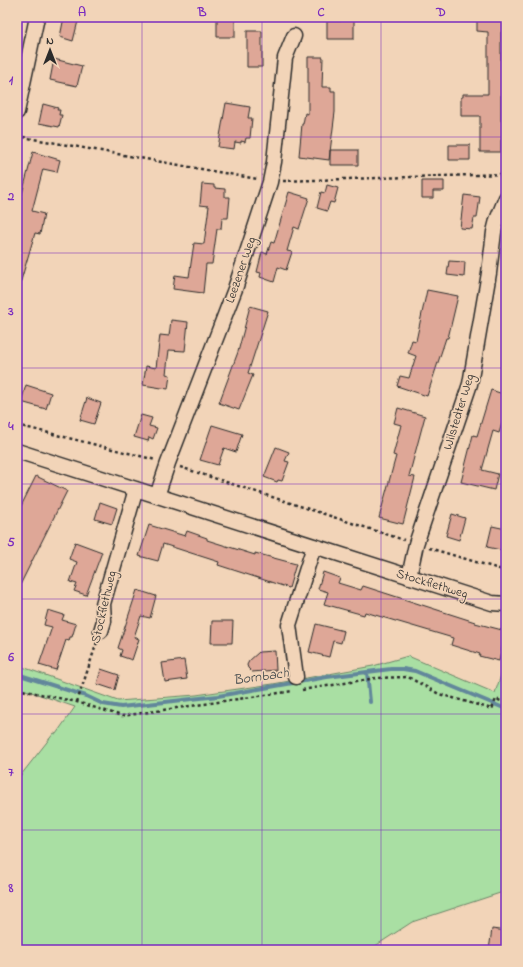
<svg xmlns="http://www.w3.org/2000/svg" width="523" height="967" viewBox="0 0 523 967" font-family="'Indie Flower',sans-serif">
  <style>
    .green { fill: #a9dfa3; stroke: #6a8567 }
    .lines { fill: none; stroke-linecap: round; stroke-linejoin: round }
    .stream { stroke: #62879b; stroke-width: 4 }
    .building { fill: #dea797; stroke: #2b2b2b }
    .minor-casing { stroke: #2b2b2b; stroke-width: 17 }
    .path { stroke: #2b2b2b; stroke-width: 2.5; stroke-dasharray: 3 3; stroke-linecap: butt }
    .minor { stroke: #f2d4b8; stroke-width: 14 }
    .grid { fill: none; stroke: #7b2cbf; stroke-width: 1; stroke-opacity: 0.55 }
    .labels { text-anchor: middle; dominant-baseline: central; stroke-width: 3; stroke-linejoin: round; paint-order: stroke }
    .street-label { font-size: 13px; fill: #2b2b2b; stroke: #f2d4b8 }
    .water-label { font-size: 14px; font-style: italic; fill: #394247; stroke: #f2d4b8 }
    .neatline { fill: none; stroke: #7b2cbf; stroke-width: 1.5 }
    .grid-label { font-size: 13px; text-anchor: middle; font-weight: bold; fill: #7b2cbf }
  </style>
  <rect width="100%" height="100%" fill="#f2d4b8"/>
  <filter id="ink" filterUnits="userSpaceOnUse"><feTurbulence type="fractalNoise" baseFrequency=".025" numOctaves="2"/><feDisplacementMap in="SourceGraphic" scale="8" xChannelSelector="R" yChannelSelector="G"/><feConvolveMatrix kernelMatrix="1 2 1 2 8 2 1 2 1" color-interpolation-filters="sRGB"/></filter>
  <g filter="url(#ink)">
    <path class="green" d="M 408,656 L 495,693 L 506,660 L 506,891 L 412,922 L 369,950 L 17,950 L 17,780 L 54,733 L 56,734 L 75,707 L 17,687 L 17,665 L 118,701 L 196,695 L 273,684 L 373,666 Z"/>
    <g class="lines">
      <path class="stream" d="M 367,672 L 370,702
        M 17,674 L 86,696 L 103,704 L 121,707 L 218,696 L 327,677 L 391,669 L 403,669 L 415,671 L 506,709"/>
    </g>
    <path class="building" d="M 64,17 L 79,17 L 73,41 L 60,37 Z
      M 217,17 L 235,17 L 235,37 L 217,37 Z
      M 341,17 L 354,17 L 354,39 L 327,39 L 327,21 L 341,21 Z
      M 477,17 L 501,17 L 501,21 L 504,21 L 504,32 L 501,32 L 501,121 L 503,121 L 503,140 L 501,140 L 501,152 L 480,152 L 480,116 L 461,116 L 461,97 L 463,97 L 463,94 L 488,94 L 488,32 L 477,31 Z
      M 247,31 L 262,31 L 262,67 L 247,67 Z
      M 308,57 L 323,57 L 322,87 L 331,87 L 331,91 L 335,91 L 335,112 L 329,160 L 299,156 L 302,124 L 303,124 L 305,113 L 308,114 Z
      M 54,59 L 82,66 L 77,86 L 50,80 Z
      M 226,103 L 250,107 L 248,118 L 252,118 L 250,138 L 246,138 L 245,142 L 241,141 L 241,143 L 235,142 L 234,149 L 218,147 Z
      M 43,104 L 58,108 L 57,110 L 60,110 L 59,115 L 62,115 L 59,127 L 39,123 Z
      M 449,145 L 470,145 L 470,160 L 449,160 Z
      M 330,150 L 358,150 L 358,165 L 330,165 Z
      M 33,152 L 60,160 L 57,172 L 43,169 L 32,211 L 44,214 L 40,234 L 35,233 L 20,284 L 17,283 L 17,213 Z
      M 422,181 L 444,181 L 444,191 L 433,191 L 433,198 L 422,198 Z
      M 202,184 L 214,185 L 214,188 L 225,189 L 225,197 L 230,197 L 228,218 L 222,218 L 221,229 L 217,229 L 212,264 L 206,264 L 203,293 L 173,289 L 175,275 L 189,277 L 194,243 L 204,244 L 209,206 L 200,205 Z
      M 327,185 L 338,188 L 334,203 L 330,202 L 327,211 L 317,208 L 321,192 L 325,193 Z
      M 289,192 L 309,198 L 299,229 L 294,227 L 287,251 L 292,252 L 286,270 L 278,267 L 274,282 L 260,277 L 261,273 L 257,272 L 262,252 L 267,254 L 271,242 L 274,243 Z
      M 464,195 L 480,197 L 477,218 L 474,218 L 472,229 L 460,228 Z
      M 449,261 L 465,262 L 464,277 L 447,275 Z
      M 427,290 L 458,296 L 448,338 L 446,338 L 427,396 L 397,386 L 400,376 L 409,378 L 416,356 L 408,353 L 412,340 L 416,341 Z
      M 250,306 L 268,311 L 248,373 L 253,375 L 239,410 L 219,403 L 238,352 Z
      M 171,320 L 188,322 L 185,351 L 169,350 L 166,374 L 170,375 L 168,389 L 143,385 L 146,366 L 156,368 L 160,335 L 169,336 Z
      M 26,385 L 51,393 L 46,409 L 21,402 Z
      M 491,390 L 506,395 L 506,410 L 499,433 L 493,431 L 482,470 L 498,474 L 494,490 L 461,482 L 473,435 L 477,436 Z
      M 87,398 L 101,403 L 94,424 L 80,420 Z
      M 398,408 L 425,416 L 409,476 L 415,477 L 403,524 L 379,518 L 396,456 L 393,455 L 401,425 L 394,423 Z
      M 141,415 L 152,418 L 149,426 L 157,428 L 153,439 L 149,437 L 148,441 L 134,437 Z
      M 212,425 L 242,434 L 236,452 L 224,448 L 218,465 L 200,460 Z
      M 276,447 L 289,452 L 285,461 L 289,462 L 282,481 L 278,480 L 277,482 L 264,477 Z
      M 36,476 L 67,491 L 17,591 L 17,514 Z
      M 100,502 L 117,508 L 112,524 L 95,519 Z
      M 452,514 L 465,518 L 459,540 L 446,536 Z
      M 149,525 L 185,536 L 187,531 L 207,538 L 207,540 L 255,555 L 255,553 L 296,564 L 289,588 L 218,565 L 219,562 L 163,544 L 158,561 L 139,556 Z
      M 492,526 L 506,529 L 501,550 L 487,547 Z
      M 75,542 L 102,552 L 86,595 L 74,591 L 77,584 L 70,582 L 77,562 L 69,559 Z
      M 323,572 L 340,578 L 338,583 L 361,590 L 363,586 L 475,622 L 475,623 L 506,631 L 499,661 L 479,656 L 480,654 L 451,645 L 453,638 L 365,612 L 364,615 L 324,604 L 328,592 L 318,589 Z
      M 137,590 L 156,596 L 150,618 L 141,616 L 134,637 L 139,639 L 132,660 L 120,656 L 122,650 L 118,648 Z
      M 48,610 L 64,615 L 62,620 L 76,624 L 72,637 L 70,637 L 69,641 L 66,640 L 56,670 L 39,665 L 52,627 L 44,625 Z
      M 212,621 L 233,621 L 232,643 L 211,643 Z
      M 316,624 L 344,631 L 341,643 L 333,641 L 329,657 L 309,652 Z
      M 275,651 L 276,670 L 252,672 L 248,668 L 247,665 L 249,661 L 259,652 Z
      M 184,660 L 187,679 L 165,682 L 162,663 Z
      M 101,669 L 119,675 L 115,690 L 97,684 Z
      M 492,929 L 506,931 L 506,950 L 489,950 Z"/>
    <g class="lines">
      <g class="minor-casing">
        <path id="minor" d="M 17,112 L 37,17
          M 17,451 L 492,603 L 506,604
          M 157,496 L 168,463 L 235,289 L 270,182 L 274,162 L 285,58 L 294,36
          M 409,577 L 416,544 L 470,384 L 489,273 L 494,232 L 497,220 L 506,198
          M 101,631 L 104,621 L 103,604 L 136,489
          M 296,677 L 289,625 L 314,546"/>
      </g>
      <path class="path" d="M 17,136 L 257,179
        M 283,181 L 506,174
        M 17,425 L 156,460
        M 180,467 L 404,540
        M 429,548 L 506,571
        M 17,689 L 77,702 L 122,716 L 293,691
        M 302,690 L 376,678 L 408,677 L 439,694 L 492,709 L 496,699 L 506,703
        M 77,702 L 97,642"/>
      <use href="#minor" class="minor"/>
    </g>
  </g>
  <path class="grid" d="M 142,17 L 142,950M 262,17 L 262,950M 381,17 L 381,950M 17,137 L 506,137M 17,253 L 506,253M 17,368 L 506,368M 17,484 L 506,484M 17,599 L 506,599M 17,714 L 506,714M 17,830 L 506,830"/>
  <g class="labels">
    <g class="street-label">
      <text transform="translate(241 270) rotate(-71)">Leezener Weg</text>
      <text transform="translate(459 412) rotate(-73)">Wilstedter Weg</text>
      <text transform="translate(432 584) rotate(17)">Stockflethweg</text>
      <text transform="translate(104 607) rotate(-77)">Stockflethweg</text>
    </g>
    <g class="water-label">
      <text transform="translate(261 677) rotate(-8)">Bornbach</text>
    </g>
  </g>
  <rect width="523" height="967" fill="none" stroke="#f2d4b8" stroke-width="44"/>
  <g transform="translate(50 50)" stroke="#f2d4b8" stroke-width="3" paint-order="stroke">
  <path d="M0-3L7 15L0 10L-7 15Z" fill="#2b2b2b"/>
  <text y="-6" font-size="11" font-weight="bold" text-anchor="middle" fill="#2b2b2b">N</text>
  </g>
  <rect x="22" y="22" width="479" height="923" class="neatline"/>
  <g class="grid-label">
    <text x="82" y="16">A</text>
    <text x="202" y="16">B</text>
    <text x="321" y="16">C</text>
    <text x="441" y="16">D</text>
    <text x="11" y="84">1</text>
    <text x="11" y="200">2</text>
    <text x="11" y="315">3</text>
    <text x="11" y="430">4</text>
    <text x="11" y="546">5</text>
    <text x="11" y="661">6</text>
    <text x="11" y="776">7</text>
    <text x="11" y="892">8</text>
  </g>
</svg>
